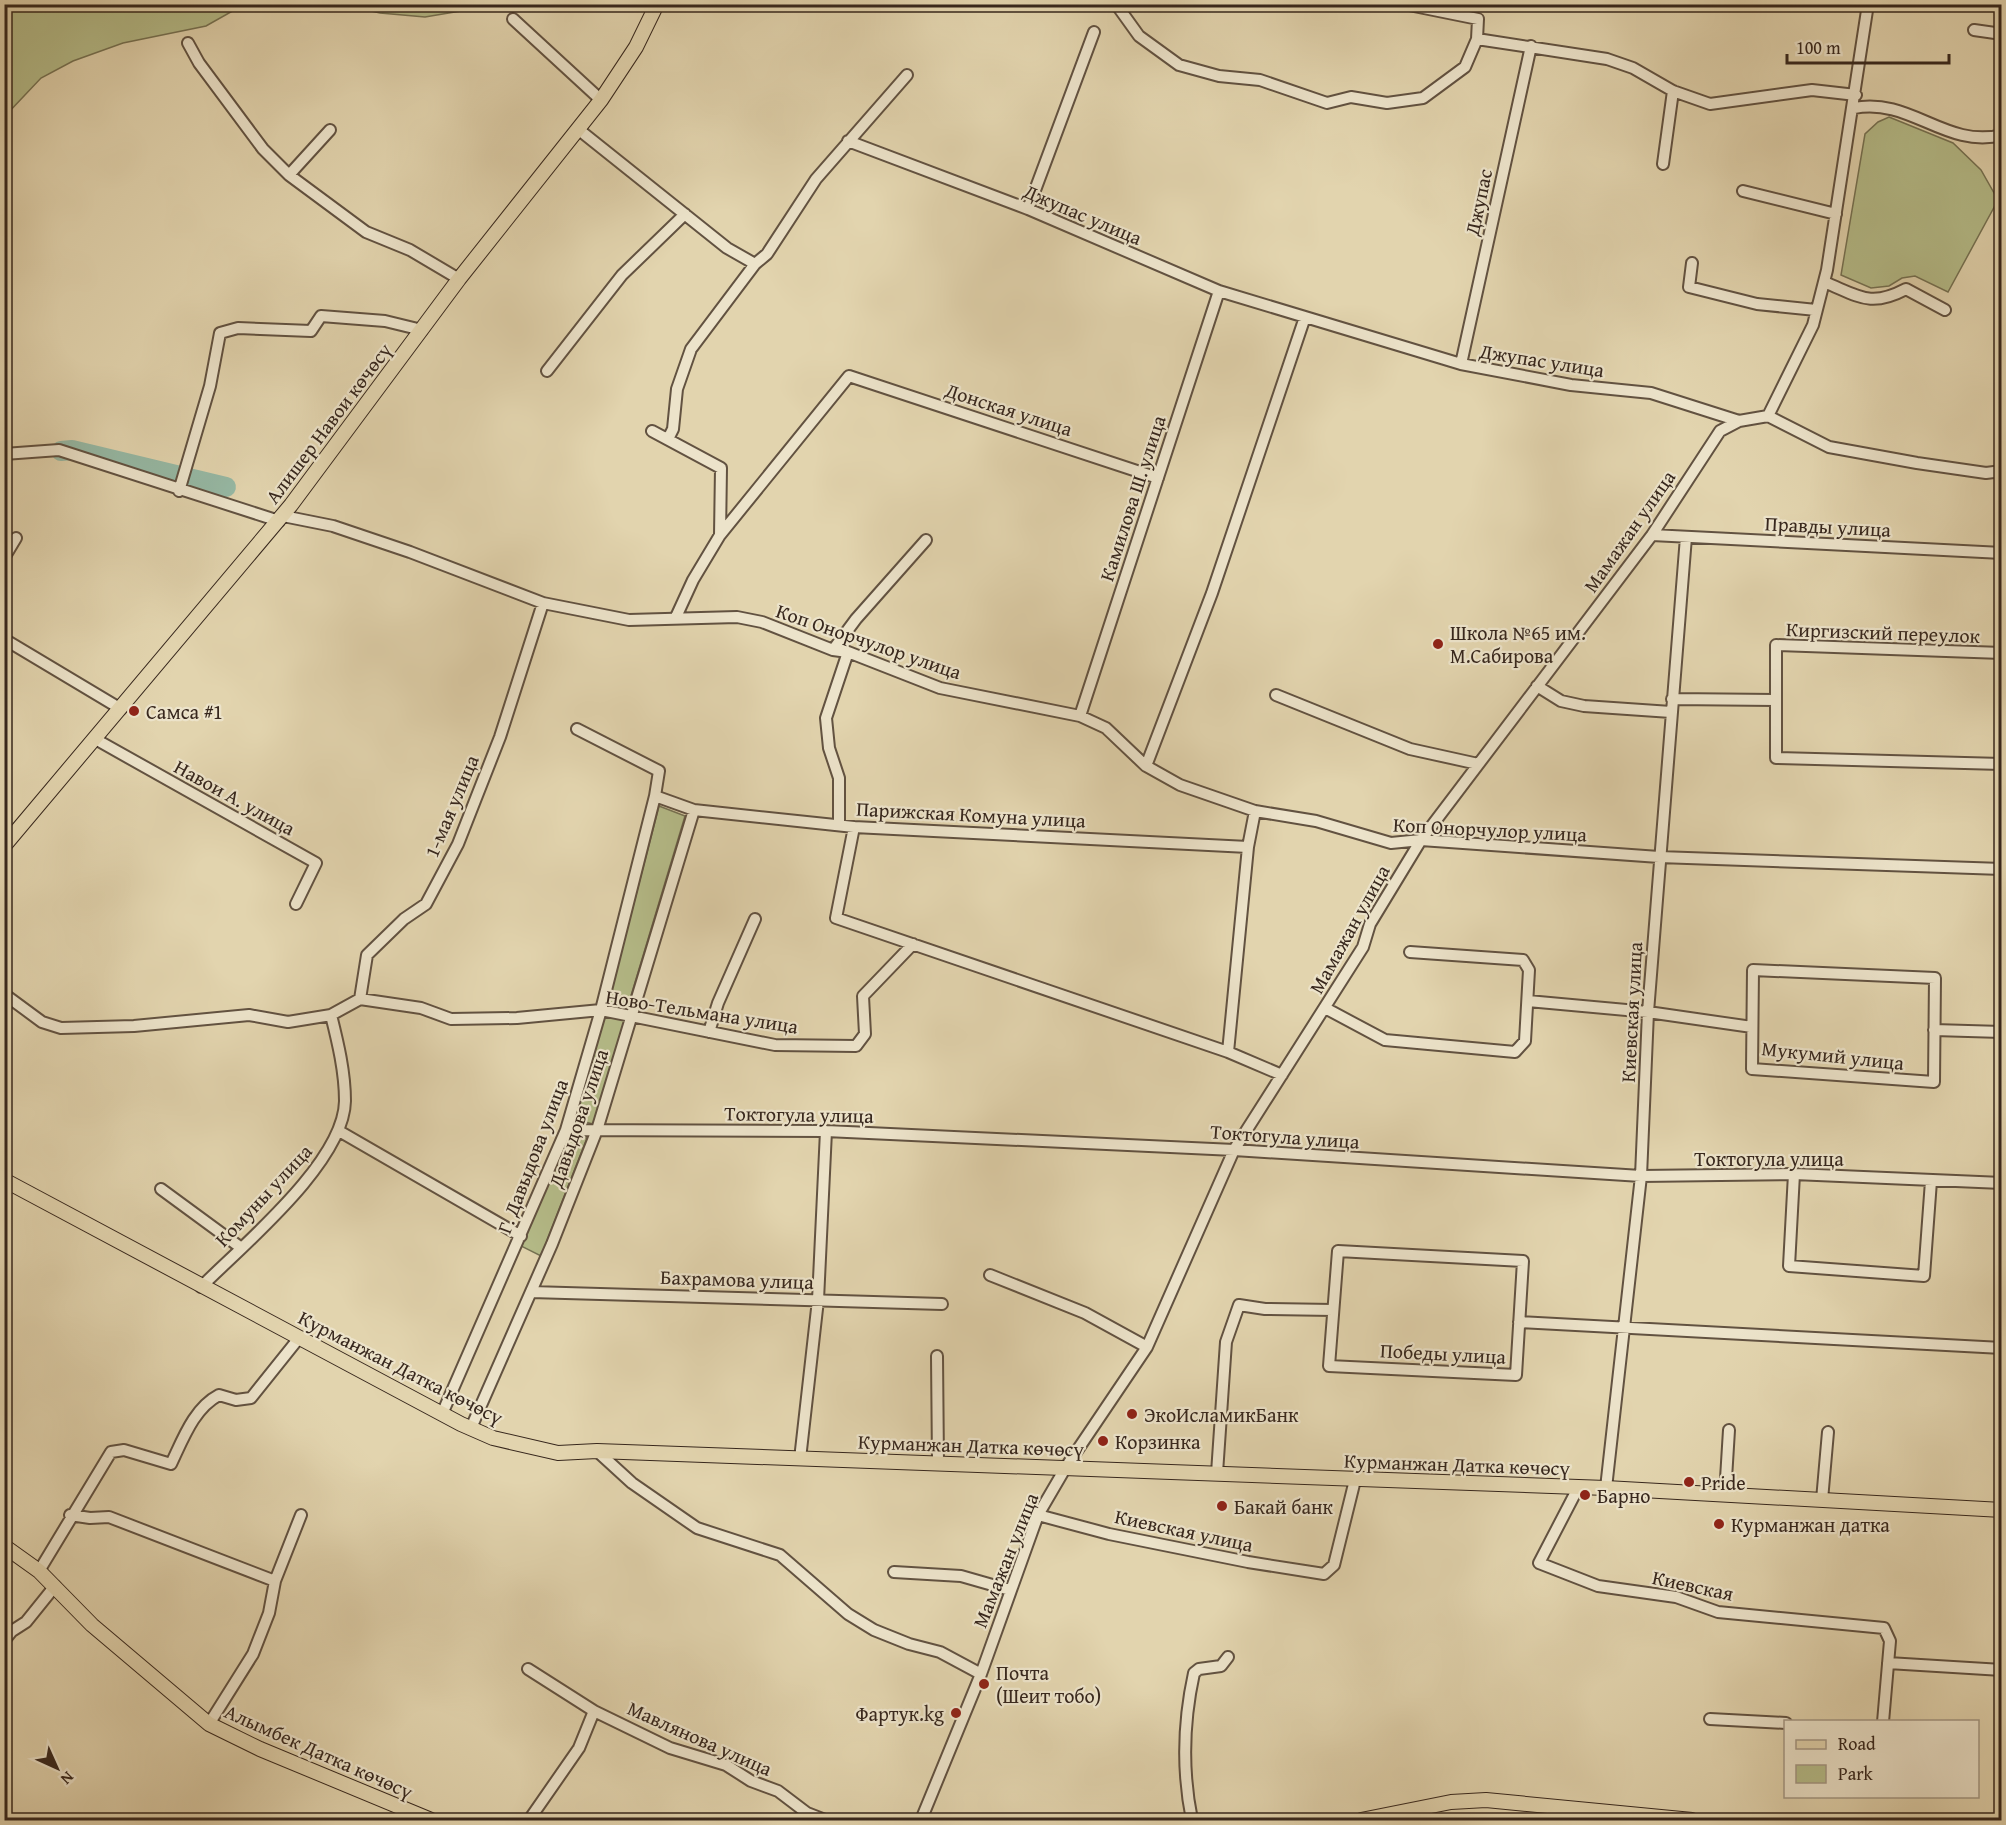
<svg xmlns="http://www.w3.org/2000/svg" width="2006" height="1825" viewBox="0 0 2006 1825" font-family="'Gentium Book Plus',serif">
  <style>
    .green { fill: #b5bc89; stroke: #767253; stroke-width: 1.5 }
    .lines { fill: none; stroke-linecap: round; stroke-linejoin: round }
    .river { stroke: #96b9a5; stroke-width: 20 }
    .minor-casing { stroke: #625241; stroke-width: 14 }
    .major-casing { stroke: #37271d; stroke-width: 16 }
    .minor { stroke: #ece3ca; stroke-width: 10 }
    .major { stroke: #e2d4ae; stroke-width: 14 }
    .poi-dot { fill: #8f2418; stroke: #ece3ca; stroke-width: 2 }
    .labels { text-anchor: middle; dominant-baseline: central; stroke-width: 4.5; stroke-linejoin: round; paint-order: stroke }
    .street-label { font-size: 20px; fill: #37271d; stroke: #ece3ca }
    .poi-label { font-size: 20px; fill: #37271d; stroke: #ece3ca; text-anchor: start }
  </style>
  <rect width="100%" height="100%" fill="#e2d4ae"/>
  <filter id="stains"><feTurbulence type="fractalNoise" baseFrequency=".00333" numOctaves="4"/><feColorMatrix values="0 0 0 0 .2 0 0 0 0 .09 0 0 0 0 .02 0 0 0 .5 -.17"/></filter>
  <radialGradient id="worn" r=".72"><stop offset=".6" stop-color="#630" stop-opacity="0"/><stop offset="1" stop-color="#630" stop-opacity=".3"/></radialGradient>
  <path class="green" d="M 5,4 L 496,4 L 496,5 L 425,17 L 380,13 L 349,6 L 236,9 L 206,26 L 123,43 L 73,61 L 41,78 L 5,116 Z
    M 1889,117 L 1953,143 L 1981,170 L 1998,200 L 1948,292 L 1915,276 L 1902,278 L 1889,286 L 1871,288 L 1841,275 L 1865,134 L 1878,122 Z
    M 659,806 L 685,816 L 627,1009 L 608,1003 Z
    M 604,1015 L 626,1021 L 593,1124 L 574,1119 Z
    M 567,1137 L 587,1138 L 541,1256 L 521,1246 Z"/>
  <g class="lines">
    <path class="river" d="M 61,451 L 72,450 L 226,487"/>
    <g class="minor-casing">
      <path id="minor" d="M 1116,4 L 1139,36 L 1179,65 L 1219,76 L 1260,80 L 1327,103 L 1351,97 L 1387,103 L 1423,98 L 1465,67 L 1477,39 L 1478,19 L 1404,4
        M 513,19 L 601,100
        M 1974,30 L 2002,34
        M 1477,39 L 1607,59 L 1633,68 L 1673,91 L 1710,104 L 1812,90 L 1856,95
        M 188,43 L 199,63 L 263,149 L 289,175 L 366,232 L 410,250 L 459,279
        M 1854,108 C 1911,97 1945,149 2002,135
        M 578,129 L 727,248 L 755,264
        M 848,141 L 1028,209 L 1219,291 L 1461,364 L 1571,385 L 1651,393 L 1739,421
        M 1663,164 L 1673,91
        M 289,175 L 330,130
        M 1743,191 L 1836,214
        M 1028,209 L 1094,32
        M 1692,263 L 1689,287 L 1757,304 L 1816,310
        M 1824,282 C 1859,296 1870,308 1906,289 L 1945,310
        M 1461,364 L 1531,46
        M 547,371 L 622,275 L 685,214
        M 1768,416 L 1829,447 L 1917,463 L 1986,473 L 2002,471
        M 652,431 L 721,468 L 720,535 L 693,580 L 676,617
        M 668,439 L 673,429 L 677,389 L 691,349 L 755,264 L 767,254 L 816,179 L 907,75
        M 4,454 L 59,450 L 279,521
        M 179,491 L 210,386 L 220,333 L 238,328 L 311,331 L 321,316 L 385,321 L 422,330
        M 283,516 L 333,526 L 410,552 L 543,603 L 629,620 L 737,617 L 762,622 L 833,650 L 848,652 L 940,688 L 1080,716 L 1106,728 L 1146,766 L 1180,785 L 1255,811 L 1316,821 L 1391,843 L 1421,840 L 1659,857 L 2002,869
        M 720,535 L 849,376 L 1158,478
        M 1652,535 L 2002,553
        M 4,558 L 16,538
        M 4,639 L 121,709
        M 833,650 L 856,619 L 926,540
        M 2002,653 L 1776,645 L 1776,758 L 2002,764
        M 1537,686 L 1561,701 L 1584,706 L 1671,712
        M 1276,695 L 1410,749 L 1478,764
        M 1672,699 L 1775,700
        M 1080,716 L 1219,291
        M 97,740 L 316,863 L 296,904
        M 1146,766 L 1212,593 L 1305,317
        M 655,796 L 694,810 L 854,827 L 1248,847
        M 839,825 L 839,778 L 829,748 L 826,718 L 848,652
        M 854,827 L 836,918 L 1228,1052 L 1282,1075
        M 1753,970 L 1935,978 L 1934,1082 L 1752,1069 Z
        M 4,994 L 42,1022 L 61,1028 L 134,1026 L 249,1015 L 288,1022 L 331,1015 L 360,999 L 421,1008 L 451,1019 L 517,1018 L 601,1010 L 775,1045 L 856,1046 L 865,1034 L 863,996 L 913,944
        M 360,999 L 367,955 L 404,919 L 426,904 L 458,844 L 500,737 L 543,603
        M 1528,1001 L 1648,1012 L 1752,1027
        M 1325,1008 L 1385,1040 L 1515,1052 L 1525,1041 L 1529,970 L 1523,960 L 1410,952
        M 1934,1030 L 2002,1032
        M 709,1032 L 718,1003 L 755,919
        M 1228,1052 L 1248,847 L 1255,811
        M 566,1130 L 826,1131 L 1234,1150 L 1641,1176 L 1794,1174 L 2002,1183
        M 339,1131 L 521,1236
        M 1794,1174 L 1789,1266 L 1924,1276 L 1931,1181
        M 161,1189 L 240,1247
        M 1338,1251 L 1523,1261 L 1516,1375 L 1329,1366 Z
        M 990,1275 L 1085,1313 L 1147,1347
        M 201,1287 C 243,1245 344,1162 345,1101 C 345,1072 338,1043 331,1015
        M 531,1292 L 942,1304
        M 1519,1322 L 2002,1348
        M 937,1356 L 938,1463
        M 442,1414 L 566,1130 L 601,1010 L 655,796 L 659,771 L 577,729
        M 471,1428 L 552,1244 L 597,1130 L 694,810
        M 597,1451 L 632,1483 L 697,1528 L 780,1555 L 848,1614 L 874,1630 L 909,1644 L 940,1652 L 981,1674
        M 800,1459 L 818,1300 L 826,1131
        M 1217,1473 L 1226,1342 L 1239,1305 L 1265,1309 L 1333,1310
        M 1578,1488 L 1539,1563 L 1598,1586 L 1676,1597 L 1718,1612 L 1884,1628 L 1890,1641 L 1883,1722
        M 1606,1488 L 1641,1176 L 1648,1012 L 1686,537
        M 1725,1495 L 1729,1430
        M 1822,1500 L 1828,1432
        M 70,1515 L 90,1518 L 109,1517 L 275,1581
        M 1038,1515 L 1109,1534 L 1248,1562 L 1324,1574 L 1334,1565 L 1355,1480
        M 39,1571 L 111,1452 L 124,1450 L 171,1464 C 183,1439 194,1408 219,1395 L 236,1400 L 251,1398 L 299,1338
        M 894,1572 L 961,1576 L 1010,1590
        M 4,1641 L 12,1631 L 26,1622 L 55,1586
        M 1888,1663 L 2002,1670
        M 528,1669 L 594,1711 L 670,1748 L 726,1765 L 751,1781 L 778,1791 L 807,1813 L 825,1820
        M 1710,1719 L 1786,1723
        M 209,1724 L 253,1654 L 269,1613 L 275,1581 L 301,1515
        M 529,1820 L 579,1748 L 594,1711
        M 921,1820 L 981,1674 L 1038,1515 L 1066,1467 L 1147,1347 L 1234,1150 L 1363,947 L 1370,924 L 1421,840 L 1652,535 L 1720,431 L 1739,421 L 1768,416 L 1813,325 L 1827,270 L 1868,4
        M 1192,1820 C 1182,1771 1183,1723 1194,1673 L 1199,1669 L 1221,1666 L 1228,1657"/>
    </g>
    <g class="major-casing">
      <path id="major" d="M 4,846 L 291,505 L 459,279 L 601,100 L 636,47 L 657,4
        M 4,1180 L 461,1424 L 493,1438 L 558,1453 L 597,1451 L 1606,1488 L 2002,1510
        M 4,1546 L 39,1571 L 92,1625 L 209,1724 L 260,1749 L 431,1820
        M 1361,1820 L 1451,1802 L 1486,1800 L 1692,1820"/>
    </g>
    <use href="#minor" class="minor"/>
    <use href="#major" class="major"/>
  </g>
  <g class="poi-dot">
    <circle cx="1438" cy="644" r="6"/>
    <circle cx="134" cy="711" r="6"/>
    <circle cx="1132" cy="1414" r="6"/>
    <circle cx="1103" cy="1441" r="6"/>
    <circle cx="1689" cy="1482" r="6"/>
    <circle cx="1585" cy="1495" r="6"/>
    <circle cx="1222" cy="1506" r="6"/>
    <circle cx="1719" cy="1524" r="6"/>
    <circle cx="984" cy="1684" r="6"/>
    <circle cx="956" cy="1713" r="6"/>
  </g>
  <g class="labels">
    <g class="street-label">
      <text transform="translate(1478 202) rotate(-78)">Джупас</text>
      <text transform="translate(1083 214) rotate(23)">Джупас улица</text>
      <text transform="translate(1542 360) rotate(9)">Джупас улица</text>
      <text transform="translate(1009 409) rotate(18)">Донская улица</text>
      <text transform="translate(328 423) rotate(-53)">Алишер Навои көчөсү</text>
      <text transform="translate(1132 498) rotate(-72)">Камилова Ш. улица</text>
      <text transform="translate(1828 526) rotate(3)">Правды улица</text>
      <text transform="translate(1629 531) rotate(-55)">Мамажан улица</text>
      <text transform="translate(1883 632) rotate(2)">Киргизский переулок</text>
      <text transform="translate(869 641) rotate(19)">Коп Онорчулор улица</text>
      <text transform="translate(235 797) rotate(29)">Навои А. улица</text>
      <text transform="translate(451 806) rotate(-67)">1-мая улица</text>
      <text transform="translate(971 814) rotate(3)">Парижская Комуна улица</text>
      <text transform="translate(1490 829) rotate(3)">Коп Онорчулор улица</text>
      <text transform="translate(1349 929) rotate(-61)">Мамажан улица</text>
      <text transform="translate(702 1011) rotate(9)">Ново-Тельмана улица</text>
      <text transform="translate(1631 1012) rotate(-87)">Киевская улица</text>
      <text transform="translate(1833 1055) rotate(6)">Мукумий улица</text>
      <text transform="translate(799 1114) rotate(1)">Токтогула улица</text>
      <text transform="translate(578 1118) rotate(-71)">Давыдова улица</text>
      <text transform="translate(1285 1136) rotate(4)">Токтогула улица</text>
      <text transform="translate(532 1156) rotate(-69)">Г. Давыдова улица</text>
      <text x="1769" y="1158">Токтогула улица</text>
      <text transform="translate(263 1195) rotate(-47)">Комуны улица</text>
      <text transform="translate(737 1279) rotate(2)">Бахрамова улица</text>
      <text transform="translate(1443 1353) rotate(3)">Победы улица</text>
      <text transform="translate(401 1367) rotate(27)">Курманжан Датка көчөсү</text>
      <text transform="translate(971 1445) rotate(2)">Курманжан Датка көчөсү</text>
      <text transform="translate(1457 1464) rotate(2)">Курманжан Датка көчөсү</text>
      <text transform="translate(1184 1530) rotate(12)">Киевская улица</text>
      <text transform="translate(1005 1560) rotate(-68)">Мамажан улица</text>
      <text transform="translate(1693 1585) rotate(12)">Киевская</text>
      <text transform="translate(700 1738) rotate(24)">Мавлянова улица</text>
      <text transform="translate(319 1751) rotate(24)">Алымбек Датка көчөсү</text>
    </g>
    <g class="poi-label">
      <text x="1450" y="632">Школа №65 им.<tspan x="1450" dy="23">М.Сабирова</tspan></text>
      <text x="146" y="711">Самса #1</text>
      <text x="1144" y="1414">ЭкоИсламикБанк</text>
      <text x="1115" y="1441">Корзинка</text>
      <text x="1701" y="1482">Pride</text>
      <text x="1597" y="1495">Барно</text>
      <text x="1234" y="1506">Бакай банк</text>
      <text x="1731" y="1524">Курманжан датка</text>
      <text x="996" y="1672">Почта<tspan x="996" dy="23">(Шеит тобо)</tspan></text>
      <text x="944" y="1713" text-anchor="end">Фартук.kg</text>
    </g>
  </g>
  <rect width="2006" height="1825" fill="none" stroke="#e2d4ae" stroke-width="24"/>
  <rect x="6" y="6" width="1994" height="1813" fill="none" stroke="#37271d" stroke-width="3"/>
  <rect x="12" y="12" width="1982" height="1801" fill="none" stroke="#37271d" stroke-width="1.5"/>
  <rect x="1784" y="1720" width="195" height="78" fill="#ece3ca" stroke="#a49885" stroke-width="1.5"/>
  <rect x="1796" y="1740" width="30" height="9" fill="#e2d4ae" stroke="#a49885" stroke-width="1.5"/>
  <text x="1838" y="1750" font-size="18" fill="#37271d">Road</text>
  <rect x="1796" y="1765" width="30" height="18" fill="#b5bc89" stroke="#a49885" stroke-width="1.5"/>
  <text x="1838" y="1780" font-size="18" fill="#37271d">Park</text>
  <g transform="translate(57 1768) rotate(135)" stroke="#ece3ca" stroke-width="4.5" paint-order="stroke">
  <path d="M0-4.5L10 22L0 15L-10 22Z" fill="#37271d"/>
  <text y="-9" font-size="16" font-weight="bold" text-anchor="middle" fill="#37271d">N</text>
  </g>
  <path d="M1787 54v9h162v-9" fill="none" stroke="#37271d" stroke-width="3"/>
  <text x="1796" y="54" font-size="18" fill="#37271d" stroke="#ece3ca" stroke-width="4.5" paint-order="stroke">100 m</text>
  <rect width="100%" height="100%" filter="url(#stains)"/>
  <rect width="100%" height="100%" fill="url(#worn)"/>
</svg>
